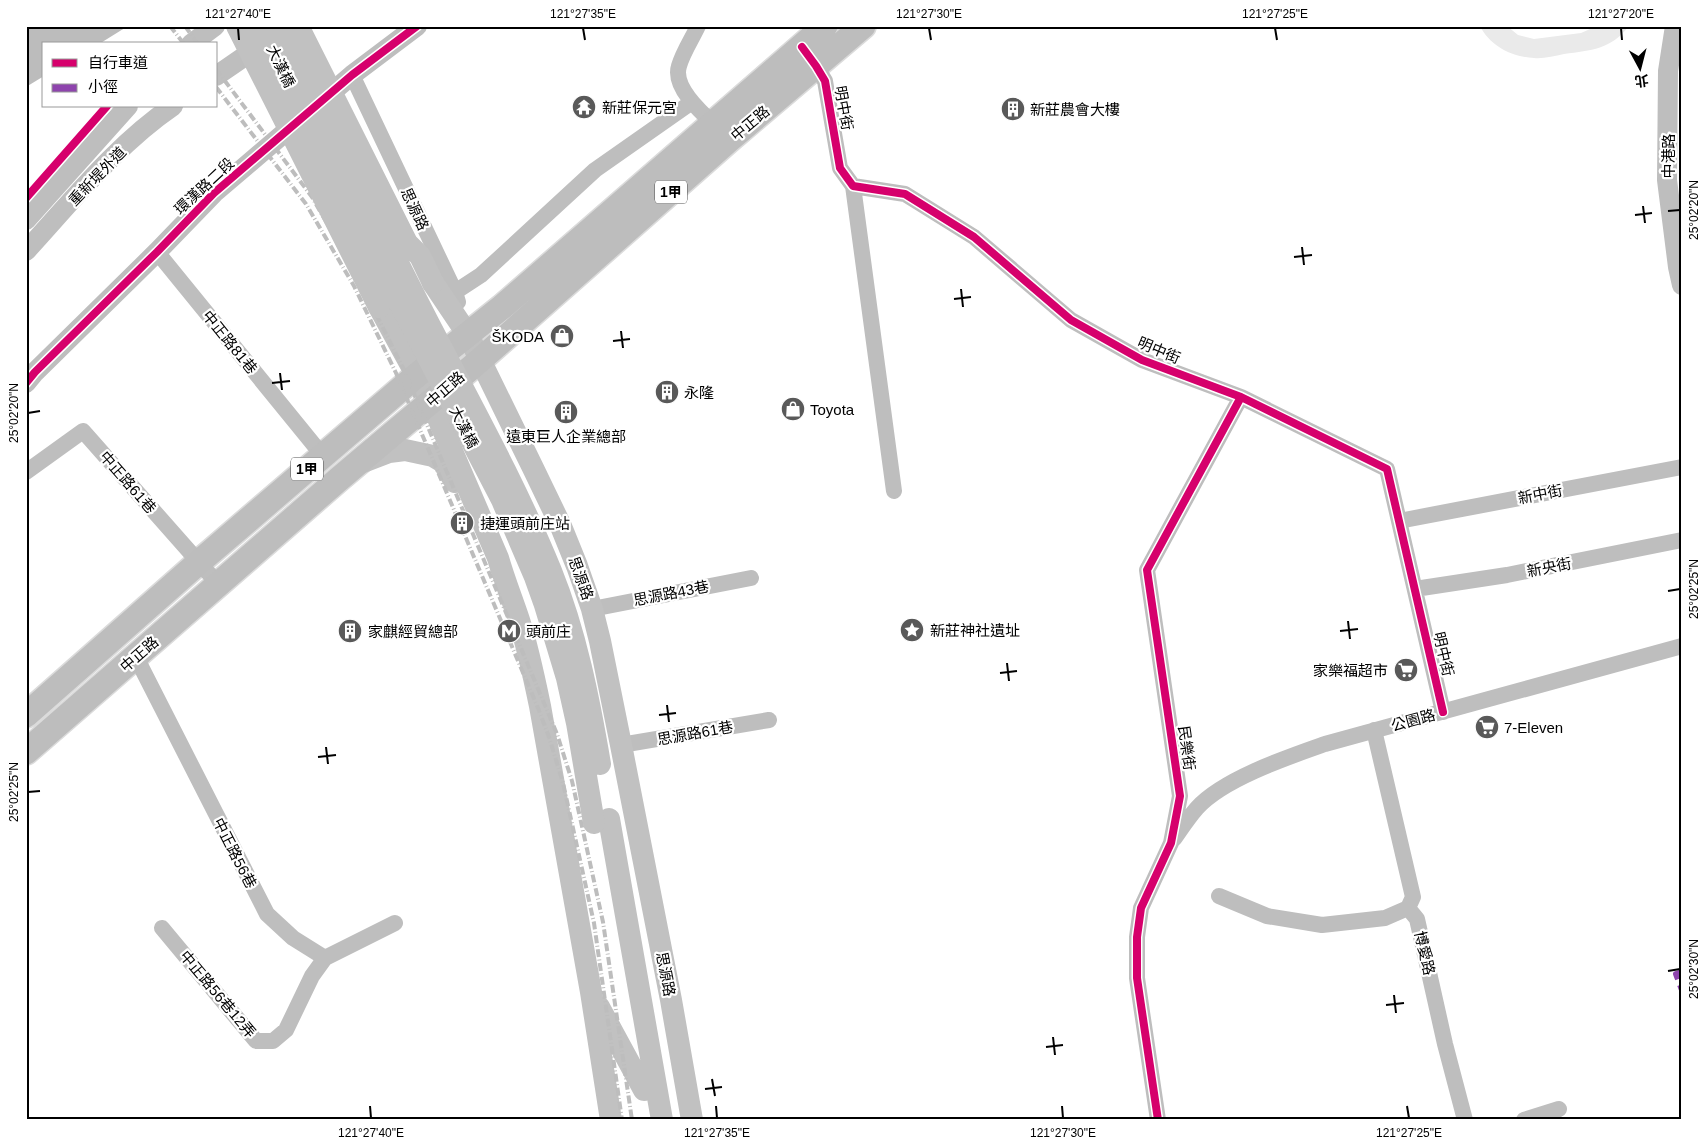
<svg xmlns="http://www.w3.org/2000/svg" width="1708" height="1146" viewBox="0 0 1708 1146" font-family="Arial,'Noto Sans TC',sans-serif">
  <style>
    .green { fill: #eaeaea }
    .water { fill: #bcbcbc }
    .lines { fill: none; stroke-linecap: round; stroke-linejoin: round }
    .primary-casing { stroke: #dbdbdb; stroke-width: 28 }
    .minor { stroke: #bebebe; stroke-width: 16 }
    .tertiary { stroke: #bebebe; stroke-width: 20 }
    .secondary { stroke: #c1c1c1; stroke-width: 22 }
    .primary { stroke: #bdbdbd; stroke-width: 25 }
    .rail { stroke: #bdbdbd; stroke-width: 4; stroke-dasharray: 8 2.5 1 2.5; stroke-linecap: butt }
    .secondary-bridge { stroke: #c1c1c1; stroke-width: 22 }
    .quiet { stroke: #8e44ad; stroke-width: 6; stroke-dasharray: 12 6; stroke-linecap: butt }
    .cycleway-casing { stroke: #fff; stroke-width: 11 }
    .cycleway { stroke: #d6006c; stroke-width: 8 }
    .ticks { fill: none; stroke: #000; stroke-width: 2 }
    .labels { text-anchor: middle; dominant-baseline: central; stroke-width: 4.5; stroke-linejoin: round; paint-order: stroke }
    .shield { fill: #fff; stroke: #4c4c4c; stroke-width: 1 }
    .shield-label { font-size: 14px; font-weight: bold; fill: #000 }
    .street-label { font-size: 15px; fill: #000; stroke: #fff }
    .poi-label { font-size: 15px; fill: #000; stroke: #fff; text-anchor: start }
    .neatline { fill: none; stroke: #000; stroke-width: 2 }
    .ticks-label { font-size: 12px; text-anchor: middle; fill: #000 }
  </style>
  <rect width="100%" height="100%" fill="#fff"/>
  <path class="green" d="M 1480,26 L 1507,26 L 1518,35 L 1534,39 L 1581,33 L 1597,26 L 1629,26 C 1610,50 1592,50 1564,54 C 1554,56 1543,59 1534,58 C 1512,57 1490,46 1480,26 Z"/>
  <path class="water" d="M 26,26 L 128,26 L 99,44 L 44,44 L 44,76 L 26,87 Z"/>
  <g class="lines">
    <g class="primary-casing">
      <path id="primary" d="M 26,715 L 198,563 L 417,375 L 502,307 L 825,26
        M 26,752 L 339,479 L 479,361 L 729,140 L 863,26"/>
    </g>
    <path class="minor" d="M 698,26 C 692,39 683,52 679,66 C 672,88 704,115 719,129
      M 811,58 L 825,81 L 840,168 L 853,186 L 905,194 L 974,237 L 1071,320 L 1142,360 L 1241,397 L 1387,469 L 1443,712
      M 352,75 L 455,292 L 458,302
      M 853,186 L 894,491
      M 157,252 L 323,456
      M 455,292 L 481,275 L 595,170 L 692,102
      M 26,472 L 83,431 L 219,585
      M 1399,521 L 1682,467
      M 1415,589 L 1507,575 L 1682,540
      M 592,609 L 751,578
      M 136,657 L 267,914 L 293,938 L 325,958 L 395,923
      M 1374,730 L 1413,897 L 1408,908 L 1417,919 L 1445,1044 L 1465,1120
      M 621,745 L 769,720
      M 1174,839 C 1181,829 1189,817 1197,808 C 1223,779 1288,757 1325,744 L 1682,646
      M 1219,896 L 1267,916 L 1322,925 L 1385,918 L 1408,908
      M 162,928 L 256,1041 L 273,1041 L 286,1030 L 312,976 L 325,958
      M 1158,1120 L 1137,978 L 1137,937 L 1141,908 L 1171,843 L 1180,796 L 1147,570 L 1241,397
      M 1524,1120 L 1559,1109"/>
    <path class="tertiary" d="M 1675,26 L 1668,71 L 1667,180 L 1678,267 L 1682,285
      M 191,44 L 215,26
      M 216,76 L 264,43
      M 26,220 L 128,106
      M 26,251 C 72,201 116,145 173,106
      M 26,383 L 35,372 L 157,252 L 214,193 L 352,75 L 417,26"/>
    <path class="secondary" d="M 433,283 L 468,335 L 533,468 L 560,524 L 577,566 L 592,609 L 600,641 L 621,745 L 671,1000 L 692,1120
      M 379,307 L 431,402 L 498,558 C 504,579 512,599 519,620 C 528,648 534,677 540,706 L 591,992 L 611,1120
      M 363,462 L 389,452 L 405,450 L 433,456 L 443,462 L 455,482
      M 609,819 L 662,1120
      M 599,1007 L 644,1090"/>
    <use href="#primary" class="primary"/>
    <path class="rail" d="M 170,26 L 184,44
      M 185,26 L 198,44
      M 216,69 L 312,197 L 356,274 L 404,370 L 557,734 L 572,781 L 603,922 L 632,1120
      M 216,87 L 306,204 L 354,286 L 396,373 L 538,708 L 549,737 L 563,783 L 594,923 L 622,1120"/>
    <path class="secondary-bridge" d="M 237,26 L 379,307
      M 261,26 L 367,240 L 502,500 L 535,577 L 545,605 L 567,678 L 577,723 L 594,823
      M 280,26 C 329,124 377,223 427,320 C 470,403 516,485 551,571 C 576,633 589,699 600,764
      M 298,26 L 407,243 L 420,256 L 433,283"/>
    <path class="quiet" d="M 1682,972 L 1676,974 L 1682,990"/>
    <g class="cycleway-casing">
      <path id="cycleway" d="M 802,47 L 816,66 L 825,81 L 840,168 L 853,186 L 905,194 L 974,237 L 1071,320 L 1142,360 L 1241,397 L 1387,469 L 1443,712
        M 26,198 L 107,106
        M 26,383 L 35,372 L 157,252 L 214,193 L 352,75 L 417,26
        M 1158,1120 L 1137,978 L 1137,937 L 1141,908 L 1171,843 L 1180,796 L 1147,570 L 1241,397"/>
    </g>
    <use href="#cycleway" class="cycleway"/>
  </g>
  <path class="ticks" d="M 238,28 L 239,40M 583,28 L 585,40M 929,28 L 931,40M 1275,28 L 1277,40M 1621,28 L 1622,40M 1643,206 L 1645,223M 1668,211 L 1680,210M 1635,215 L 1652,213M 1302,247 L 1304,265M 1294,257 L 1312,255M 961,289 L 963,307M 954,299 L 971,297M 621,331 L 623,348M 613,341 L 630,339M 280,373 L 282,390M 272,383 L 290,381M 28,413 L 40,411M 1668,591 L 1680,589M 1348,621 L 1350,639M 1340,631 L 1358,629M 1007,663 L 1009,681M 1000,673 L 1017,671M 667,705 L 669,722M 659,715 L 676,713M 326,747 L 328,764M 318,757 L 336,755M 28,792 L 40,791M 1668,971 L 1680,969M 1394,995 L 1396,1013M 1386,1005 L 1404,1003M 1053,1037 L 1055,1055M 1046,1047 L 1063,1045M 712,1079 L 715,1096M 705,1089 L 722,1087M 370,1106 L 371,1118M 716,1106 L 717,1118M 1062,1106 L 1063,1118M 1407,1106 L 1409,1118"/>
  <defs>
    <g id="temple-disc" transform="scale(1.25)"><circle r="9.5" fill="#595959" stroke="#fff"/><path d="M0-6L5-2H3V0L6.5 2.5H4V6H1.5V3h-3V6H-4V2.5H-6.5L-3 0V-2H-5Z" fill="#fff"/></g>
    <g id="building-disc" transform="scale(1.25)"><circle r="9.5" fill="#595959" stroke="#fff"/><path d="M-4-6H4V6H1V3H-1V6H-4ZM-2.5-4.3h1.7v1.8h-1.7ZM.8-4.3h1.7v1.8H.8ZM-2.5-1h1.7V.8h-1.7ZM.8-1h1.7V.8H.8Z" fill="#fff"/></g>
    <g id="shop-disc" transform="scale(1.25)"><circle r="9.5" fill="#595959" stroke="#fff"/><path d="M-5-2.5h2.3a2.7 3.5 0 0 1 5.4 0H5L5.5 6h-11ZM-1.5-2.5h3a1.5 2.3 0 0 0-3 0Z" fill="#fff"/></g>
    <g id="sight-disc" transform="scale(1.25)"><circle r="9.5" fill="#595959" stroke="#fff"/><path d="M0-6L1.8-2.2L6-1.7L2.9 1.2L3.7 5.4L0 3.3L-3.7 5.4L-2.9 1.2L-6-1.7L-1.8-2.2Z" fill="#fff"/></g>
    <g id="metro-disc" transform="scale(1.25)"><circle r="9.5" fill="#595959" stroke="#fff"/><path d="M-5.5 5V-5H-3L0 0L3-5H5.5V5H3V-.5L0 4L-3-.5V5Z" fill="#fff"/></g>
    <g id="supermarket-disc" transform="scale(1.25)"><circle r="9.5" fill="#595959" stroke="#fff"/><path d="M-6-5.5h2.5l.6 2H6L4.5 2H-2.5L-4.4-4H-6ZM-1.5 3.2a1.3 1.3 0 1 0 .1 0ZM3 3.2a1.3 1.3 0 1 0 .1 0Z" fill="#fff"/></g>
  </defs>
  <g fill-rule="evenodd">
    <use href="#temple-disc" x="584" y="107"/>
    <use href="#building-disc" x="1013" y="109"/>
    <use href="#shop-disc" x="562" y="336"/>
    <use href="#building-disc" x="667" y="392"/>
    <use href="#shop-disc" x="793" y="409"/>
    <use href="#building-disc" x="566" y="412"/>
    <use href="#building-disc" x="462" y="523"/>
    <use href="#sight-disc" x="912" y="630"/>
    <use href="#building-disc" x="350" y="631"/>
    <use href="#metro-disc" x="509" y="631"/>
    <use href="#supermarket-disc" x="1406" y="670"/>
    <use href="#supermarket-disc" x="1487" y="727"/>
  </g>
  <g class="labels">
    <g class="shield">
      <rect x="655" y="180.5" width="32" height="23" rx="4"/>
      <rect x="291" y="457.5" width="32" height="23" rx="4"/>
    </g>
    <g class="shield-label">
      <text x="671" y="192">1甲</text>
      <text x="307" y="469">1甲</text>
    </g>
    <g class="street-label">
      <text transform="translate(281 66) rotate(64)">大漢橋</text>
      <text transform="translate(844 108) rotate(80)">明中街</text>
      <text transform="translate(750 123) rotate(-40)">中正路</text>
      <text transform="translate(1668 156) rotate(-90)">中港路</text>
      <text transform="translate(97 176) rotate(-46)">重新堤外道</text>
      <text transform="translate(204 186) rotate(-43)">環漢路二段</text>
      <text transform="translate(415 209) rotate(65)">思源路</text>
      <text transform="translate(230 342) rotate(51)">中正路81巷</text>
      <text transform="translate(1159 350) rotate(23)">明中街</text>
      <text transform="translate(445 389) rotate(-41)">中正路</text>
      <text transform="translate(464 427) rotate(63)">大漢橋</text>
      <text transform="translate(128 482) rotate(49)">中正路61巷</text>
      <text transform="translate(1540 494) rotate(-11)">新中街</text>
      <text transform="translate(1549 567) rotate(-11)">新央街</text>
      <text transform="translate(581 578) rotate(70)">思源路</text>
      <text transform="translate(671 593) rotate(-11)">思源路43巷</text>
      <text transform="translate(139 654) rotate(-41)">中正路</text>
      <text transform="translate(1444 654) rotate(77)">明中街</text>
      <text transform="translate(1413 720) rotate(-15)">公園路</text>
      <text transform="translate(695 733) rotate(-10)">思源路61巷</text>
      <text transform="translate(1187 748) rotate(82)">民樂街</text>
      <text transform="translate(235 853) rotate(63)">中正路56巷</text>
      <text transform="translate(1425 953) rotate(77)">博愛路</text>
      <text transform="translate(666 974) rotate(79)">思源路</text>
      <text transform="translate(218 994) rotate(50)">中正路56巷12弄</text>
    </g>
    <g class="poi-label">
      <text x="602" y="107">新莊保元宮</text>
      <text x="1030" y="109">新莊農會大樓</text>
      <text x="544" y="336" text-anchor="end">ŠKODA</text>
      <text x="684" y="392">永隆</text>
      <text x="810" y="409">Toyota</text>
      <text x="566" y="436" text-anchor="middle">遠東巨人企業總部</text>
      <text x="480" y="523">捷運頭前庄站</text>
      <text x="930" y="630">新莊神社遺址</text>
      <text x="368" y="631">家麒經貿總部</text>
      <text x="526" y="631">頭前庄</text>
      <text x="1388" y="670" text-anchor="end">家樂福超市</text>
      <text x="1504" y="727">7-Eleven</text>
    </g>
  </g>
  <rect width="1708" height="1146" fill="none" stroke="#ffffff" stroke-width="55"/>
  <rect x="42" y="42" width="175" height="65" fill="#ffffff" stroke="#999999"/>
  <rect x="52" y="59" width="25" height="8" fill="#d6006c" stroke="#999999"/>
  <text x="88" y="68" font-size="15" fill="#000000">自行車道</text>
  <rect x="52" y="84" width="25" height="8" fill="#8e44ad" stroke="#999999"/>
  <text x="88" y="92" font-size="15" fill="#000000">小徑</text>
  <g transform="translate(1640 68) rotate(173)" stroke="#ffffff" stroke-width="4" paint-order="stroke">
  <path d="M0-4L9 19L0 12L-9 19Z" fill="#000000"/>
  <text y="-8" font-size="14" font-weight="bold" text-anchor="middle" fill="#000000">北</text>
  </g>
  <rect x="28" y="28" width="1652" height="1090" class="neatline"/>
  <g class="ticks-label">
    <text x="238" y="18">121°27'40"E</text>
    <text x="583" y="18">121°27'35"E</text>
    <text x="929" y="18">121°27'30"E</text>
    <text x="1275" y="18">121°27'25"E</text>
    <text x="1621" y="18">121°27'20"E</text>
    <text transform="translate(1694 210) rotate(-90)" y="4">25°02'20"N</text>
    <text transform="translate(14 413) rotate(-90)" y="4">25°02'20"N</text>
    <text transform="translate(1694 589) rotate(-90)" y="4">25°02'25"N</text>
    <text transform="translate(14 792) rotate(-90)" y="4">25°02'25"N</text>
    <text transform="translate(1694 969) rotate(-90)" y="4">25°02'30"N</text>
    <text x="371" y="1137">121°27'40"E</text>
    <text x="717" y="1137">121°27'35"E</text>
    <text x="1063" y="1137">121°27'30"E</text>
    <text x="1409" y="1137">121°27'25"E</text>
  </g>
</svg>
